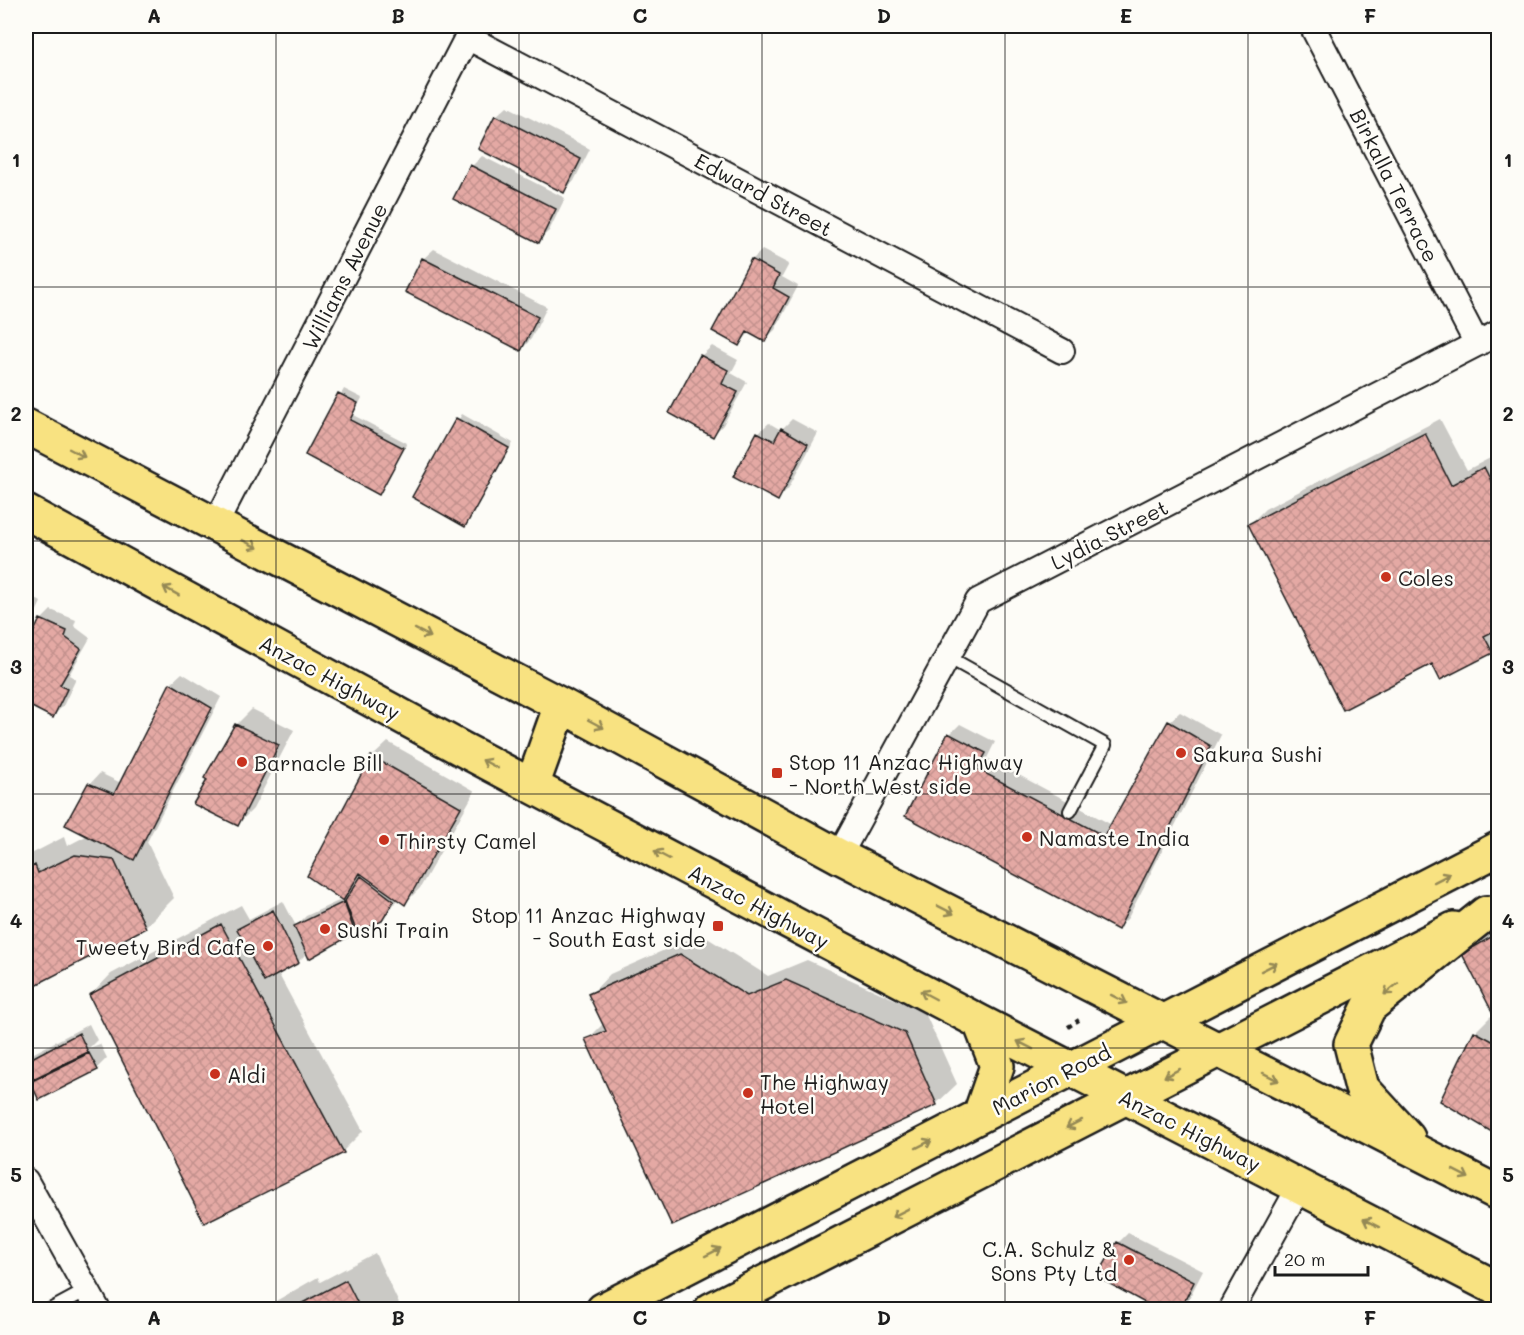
<svg xmlns="http://www.w3.org/2000/svg" width="1524" height="1335" viewBox="0 0 1524 1335" font-family="Mali,sans-serif">
  <style>
    .shadow { fill: #0003 }
    .building { fill: url(#building-cross-hatch); stroke: #1c1c1c; stroke-width: 1.5 }
    .lines { fill: none; stroke-linecap: round; stroke-linejoin: round }
    .lane-casing { stroke: #1c1c1c; stroke-width: 16 }
    .street-casing { stroke: #1c1c1c; stroke-width: 28 }
    .primary-casing { stroke: #1c1c1c; stroke-width: 38 }
    .highway-casing { stroke: #1c1c1c; stroke-width: 38 }
    .path { stroke: #1c1c1c; stroke-width: 4; stroke-dasharray: 4.5 4.5; stroke-linecap: butt }
    .lane { stroke: #fdfcf7; stroke-width: 12 }
    .street { stroke: #fdfcf7; stroke-width: 24 }
    .primary { stroke: #f8e281; stroke-width: 33 }
    .highway { stroke: #f8e281; stroke-width: 33 }
    .oneway { stroke: #958954 }
    .grid { fill: none; stroke: #1c1c1c; stroke-width: 1.5; stroke-opacity: 0.55 }
    .poi-dot { fill: #c8321e; stroke: #fdfcf7; stroke-width: 2 }
    .labels { text-anchor: middle; dominant-baseline: central; stroke-width: 5; stroke-linejoin: round; paint-order: stroke }
    .street-label { font-size: 21px; fill: #1c1c1c; stroke: #fdfcf7 }
    .poi-label { font-size: 21px; fill: #1c1c1c; stroke: #fdfcf7; text-anchor: start }
    .neatline { fill: none; stroke: #1c1c1c; stroke-width: 2 }
    .grid-label { font-size: 20px; text-anchor: middle; font-weight: bold; fill: #1c1c1c }
  </style>
  <defs>
    <pattern id="building-cross-hatch" width="8" height="8" patternUnits="userSpaceOnUse" patternTransform="scale(1.5)"><rect width="8" height="8" fill="#e4a9a4"/><path d="M0 0l8 8M0 8l8-8" fill="none" stroke="#c3918d"/></pattern>
  </defs>
  <rect width="100%" height="100%" fill="#fdfcf7"/>
  <filter id="ink" filterUnits="userSpaceOnUse"><feTurbulence type="fractalNoise" baseFrequency=".0167" numOctaves="2"/><feDisplacementMap in="SourceGraphic" scale="12" xChannelSelector="R" yChannelSelector="G"/><feConvolveMatrix kernelMatrix="1 2 1 2 8 2 1 2 1" color-interpolation-filters="sRGB"/></filter>
  <g filter="url(#ink)">
    <path class="shadow" d="M 507,106 L 590,149 L 574,181 L 564,192 L 496,116 Z
      M 482,156 L 565,198 L 549,231 L 538,241 L 455,198 L 472,166 Z
      M 434,249 L 547,307 L 531,339 L 521,350 L 423,259 Z
      M 762,250 L 789,264 L 782,277 L 798,286 L 775,330 L 764,340 L 750,332 L 739,344 L 752,260 Z
      M 712,346 L 738,360 L 731,373 L 747,382 L 723,425 L 713,435 L 701,356 Z
      M 344,389 L 362,398 L 353,415 L 407,443 L 379,493 L 307,454 Z
      M 462,414 L 513,443 L 465,525 L 414,496 Z
      M 792,419 L 818,433 L 788,489 L 777,499 L 758,433 L 769,423 L 781,430 Z
      M 1440,419 L 1467,470 L 1498,454 L 1498,646 L 1492,652 L 1432,662 L 1249,525 L 1265,509 Z
      M 26,593 L 41,602 L 26,634 Z
      M 51,610 L 76,620 L 74,626 L 90,638 L 69,675 L 76,679 L 63,706 L 53,716 L 26,702 L 26,651 L 41,620 Z
      M 182,673 L 221,697 L 147,842 L 174,898 L 145,927 L 26,988 L 26,861 L 33,853 L 64,837 L 67,846 L 88,835 L 67,824 L 90,784 L 100,773 L 121,783 L 171,683 Z
      M 252,709 L 294,730 L 253,809 L 238,824 L 236,725 Z
      M 1180,712 L 1221,735 L 1128,918 L 1118,928 L 907,816 L 950,734 L 960,724 L 995,742 L 987,758 L 1112,825 L 1169,722 Z
      M 388,742 L 475,791 L 420,888 L 405,903 L 398,899 L 382,920 L 357,929 L 310,957 L 308,952 L 299,961 L 278,973 L 363,1131 L 343,1151 L 91,995 L 111,974 L 241,905 L 249,919 L 283,901 L 296,926 L 306,916 L 343,899 L 372,757 Z
      M 1498,928 L 1498,1128 L 1495,1132 L 1442,1100 L 1475,1032 L 1491,1016 L 1498,1020 L 1464,954 L 1479,939 Z
      M 701,934 L 768,976 L 807,960 L 925,1013 L 957,1084 L 936,1104 L 587,1040 L 604,1023 L 590,995 L 610,974 Z
      M 89,1024 L 97,1040 L 89,1048 L 100,1044 L 107,1058 L 97,1068 L 31,1083 L 39,1075 L 30,1079 L 26,1071 L 26,1060 L 32,1054 Z
      M 1128,1233 L 1203,1271 L 1183,1310 L 1162,1310 L 1118,1243 Z
      M 375,1253 L 402,1310 L 260,1310 L 318,1277 L 320,1282 Z"/>
    <path class="building" d="M 495,115 L 581,159 L 564,193 L 478,149 Z
      M 470,165 L 556,209 L 539,243 L 453,199 Z
      M 422,258 L 538,317 L 521,351 L 405,292 Z
      M 751,259 L 779,275 L 773,288 L 789,297 L 765,342 L 747,332 L 739,346 L 712,331 Z
      M 700,355 L 728,370 L 722,384 L 738,392 L 713,437 L 669,413 Z
      M 338,393 L 358,403 L 350,420 L 404,448 L 379,495 L 305,455 Z
      M 456,418 L 509,448 L 465,527 L 412,497 Z
      M 781,428 L 808,444 L 778,501 L 733,477 L 757,432 L 774,441 Z
      M 1425,433 L 1451,485 L 1484,467 L 1498,495 L 1498,629 L 1484,636 L 1493,653 L 1440,680 L 1432,664 L 1343,710 L 1248,524 Z
      M 40,619 L 67,631 L 65,637 L 81,649 L 60,685 L 67,689 L 53,718 L 26,704 L 26,648 Z
      M 170,683 L 212,708 L 134,860 L 65,825 L 88,783 L 114,794 Z
      M 1168,721 L 1211,746 L 1118,930 L 905,816 L 948,733 L 986,753 L 977,769 L 1104,836 Z
      M 235,724 L 279,745 L 238,826 L 193,804 L 207,780 L 204,778 Z
      M 371,756 L 461,807 L 405,905 L 360,873 L 343,901 L 307,876 Z
      M 75,855 L 114,860 L 146,928 L 26,990 L 26,870 L 35,865 L 38,873 Z
      M 361,876 L 394,901 L 382,921 L 357,933 L 345,901 Z
      M 344,902 L 355,933 L 309,959 L 294,926 Z
      M 273,910 L 299,963 L 264,982 L 237,929 Z
      M 221,924 L 344,1153 L 204,1223 L 89,995 Z
      M 1498,933 L 1498,1023 L 1462,954 Z
      M 680,954 L 747,996 L 786,980 L 905,1033 L 937,1105 L 672,1226 L 585,1039 L 606,1031 L 588,994 Z
      M 1474,1031 L 1498,1044 L 1498,1128 L 1495,1134 L 1440,1101 Z
      M 79,1033 L 88,1052 L 29,1081 L 26,1074 L 26,1061 Z
      M 89,1053 L 98,1070 L 39,1100 L 30,1082 Z
      M 1117,1242 L 1194,1282 L 1180,1310 L 1158,1310 L 1097,1277 Z
      M 346,1280 L 361,1310 L 281,1310 L 289,1305 L 291,1309 Z"/>
    <g class="lines">
      <g class="lane-casing">
        <path id="lane" d="M 948,657 L 1105,745 L 1070,811
          M 50,1310 L 87,1290"/>
      </g>
      <g class="street-casing">
        <path id="street" d="M 1312,26 L 1477,344
          M 467,37 L 1062,351
          M 215,525 L 473,26
          M 839,856 L 978,601 L 1498,333
          M 26,1181 L 98,1310
          M 1231,1310 L 1300,1186"/>
      </g>
      <g class="primary-casing">
        <path id="primary" d="M 603,1310 L 1498,849
          M 711,1310 L 1454,929"/>
      </g>
      <g class="highway-casing">
        <path id="highway" d="M 26,426 L 561,705 L 839,856 L 1498,1193
          M 26,512 L 462,749 L 980,1022 L 1498,1289
          M 532,786 L 561,705
          M 980,1022 L 997,1066 L 980,1115
          M 1408,1138 L 1362,1088 L 1351,1044 L 1369,1007 L 1486,913"/>
      </g>
      <path class="path" d="M 1068,1027 L 1079,1020"/>
      <use href="#lane" class="lane"/>
      <use href="#street" class="street"/>
      <use href="#primary" class="primary"/>
      <use href="#highway" class="highway"/>
    </g>
    <defs><path id="oneway-shaft" d="M-6 0H5M1.5-3L5.5 0L1.5 3" fill="none" stroke-width="1.6" stroke-linecap="round" stroke-linejoin="round" transform="scale(1.5)"/></defs>
    <g class="oneway">
      <use href="#oneway-shaft" transform="translate(77 453) rotate(28)"/>
      <use href="#oneway-shaft" transform="translate(250 544) rotate(27)"/>
      <use href="#oneway-shaft" transform="translate(171 591) rotate(-151)"/>
      <use href="#oneway-shaft" transform="translate(423 633) rotate(27)"/>
      <use href="#oneway-shaft" transform="translate(596 724) rotate(28)"/>
      <use href="#oneway-shaft" transform="translate(490 764) rotate(-152)"/>
      <use href="#oneway-shaft" transform="translate(662 855) rotate(-152)"/>
      <use href="#oneway-shaft" transform="translate(1442 878) rotate(-27)"/>
      <use href="#oneway-shaft" transform="translate(946 910) rotate(27)"/>
      <use href="#oneway-shaft" transform="translate(1269 967) rotate(-27)"/>
      <use href="#oneway-shaft" transform="translate(1391 989) rotate(141)"/>
      <use href="#oneway-shaft" transform="translate(928 995) rotate(-152)"/>
      <use href="#oneway-shaft" transform="translate(1119 999) rotate(27)"/>
      <use href="#oneway-shaft" transform="translate(1025 1045) rotate(-153)"/>
      <use href="#oneway-shaft" transform="translate(1172 1073) rotate(153)"/>
      <use href="#oneway-shaft" transform="translate(1271 1077) rotate(27)"/>
      <use href="#oneway-shaft" transform="translate(1074 1124) rotate(153)"/>
      <use href="#oneway-shaft" transform="translate(924 1144) rotate(-27)"/>
      <use href="#oneway-shaft" transform="translate(1461 1174) rotate(27)"/>
      <use href="#oneway-shaft" transform="translate(900 1213) rotate(153)"/>
      <use href="#oneway-shaft" transform="translate(1371 1223) rotate(-153)"/>
      <use href="#oneway-shaft" transform="translate(713 1252) rotate(-27)"/>
    </g>
  </g>
  <path class="grid" d="M 276,26 L 276,1310M 519,26 L 519,1310M 762,26 L 762,1310M 1005,26 L 1005,1310M 1248,26 L 1248,1310M 26,287 L 1498,287M 26,541 L 1498,541M 26,794 L 1498,794M 26,1048 L 1498,1048"/>
  <g class="poi-dot">
    <circle cx="1386" cy="577" r="6"/>
    <circle cx="1181" cy="753" r="6"/>
    <circle cx="242" cy="762" r="6"/>
    <rect x="771" y="767" width="12" height="12" rx="3"/>
    <circle cx="1027" cy="837" r="6"/>
    <circle cx="384" cy="840" r="6"/>
    <rect x="712" y="920" width="12" height="12" rx="3"/>
    <circle cx="325" cy="929" r="6"/>
    <circle cx="268" cy="946" r="6"/>
    <circle cx="215" cy="1074" r="6"/>
    <circle cx="748" cy="1093" r="6"/>
    <circle cx="1129" cy="1260" r="6"/>
  </g>
  <g class="labels">
    <g class="street-label">
      <text transform="translate(1395 185) rotate(63)">Birkalla Terrace</text>
      <text transform="translate(764 194) rotate(28)">Edward Street</text>
      <text transform="translate(344 276) rotate(-63)">Williams Avenue</text>
      <text transform="translate(1109 534) rotate(-27)">Lydia Street</text>
      <text transform="translate(330 677) rotate(28)">Anzac Highway</text>
      <text transform="translate(759 906) rotate(28)">Anzac Highway</text>
      <text transform="translate(1051 1079) rotate(-27)">Marion Road</text>
      <text transform="translate(1190 1130) rotate(27)">Anzac Highway</text>
    </g>
    <g class="poi-label">
      <text x="1398" y="577">Coles</text>
      <text x="1193" y="753">Sakura Sushi</text>
      <text x="789" y="761">Stop 11 Anzac Highway<tspan x="789" dy="24">- North West side</tspan></text>
      <text x="254" y="762">Barnacle Bill</text>
      <text x="1039" y="837">Namaste India</text>
      <text x="396" y="840">Thirsty Camel</text>
      <text x="706" y="914" text-anchor="end">Stop 11 Anzac Highway<tspan x="706" dy="24">- South East side</tspan></text>
      <text x="337" y="929">Sushi Train</text>
      <text x="256" y="946" text-anchor="end">Tweety Bird Cafe</text>
      <text x="227" y="1074">Aldi</text>
      <text x="760" y="1081">The Highway<tspan x="760" dy="24">Hotel</tspan></text>
      <text x="1117" y="1248" text-anchor="end">C.A. Schulz &amp;<tspan x="1117" dy="24">Sons Pty Ltd</tspan></text>
    </g>
  </g>
  <rect width="1524" height="1335" fill="none" stroke="#fdfcf7" stroke-width="66"/>
  <path d="M1275 1266v9h93v-9" fill="none" stroke="#1c1c1c" stroke-width="3"/>
  <text x="1284" y="1266" font-size="18" fill="#1c1c1c" stroke="#fdfcf7" stroke-width="4.5" paint-order="stroke">20 m</text>
  <rect x="33" y="33" width="1458" height="1269" class="neatline"/>
  <g class="grid-label">
    <text x="154" y="23">A</text>
    <text x="398" y="23">B</text>
    <text x="640" y="23">C</text>
    <text x="884" y="23">D</text>
    <text x="1126" y="23">E</text>
    <text x="1370" y="23">F</text>
    <text x="16" y="167">1</text>
    <text x="1508" y="167">1</text>
    <text x="16" y="421">2</text>
    <text x="1508" y="421">2</text>
    <text x="16" y="674">3</text>
    <text x="1508" y="674">3</text>
    <text x="16" y="928">4</text>
    <text x="1508" y="928">4</text>
    <text x="16" y="1182">5</text>
    <text x="1508" y="1182">5</text>
    <text x="154" y="1325">A</text>
    <text x="398" y="1325">B</text>
    <text x="640" y="1325">C</text>
    <text x="884" y="1325">D</text>
    <text x="1126" y="1325">E</text>
    <text x="1370" y="1325">F</text>
  </g>
</svg>
